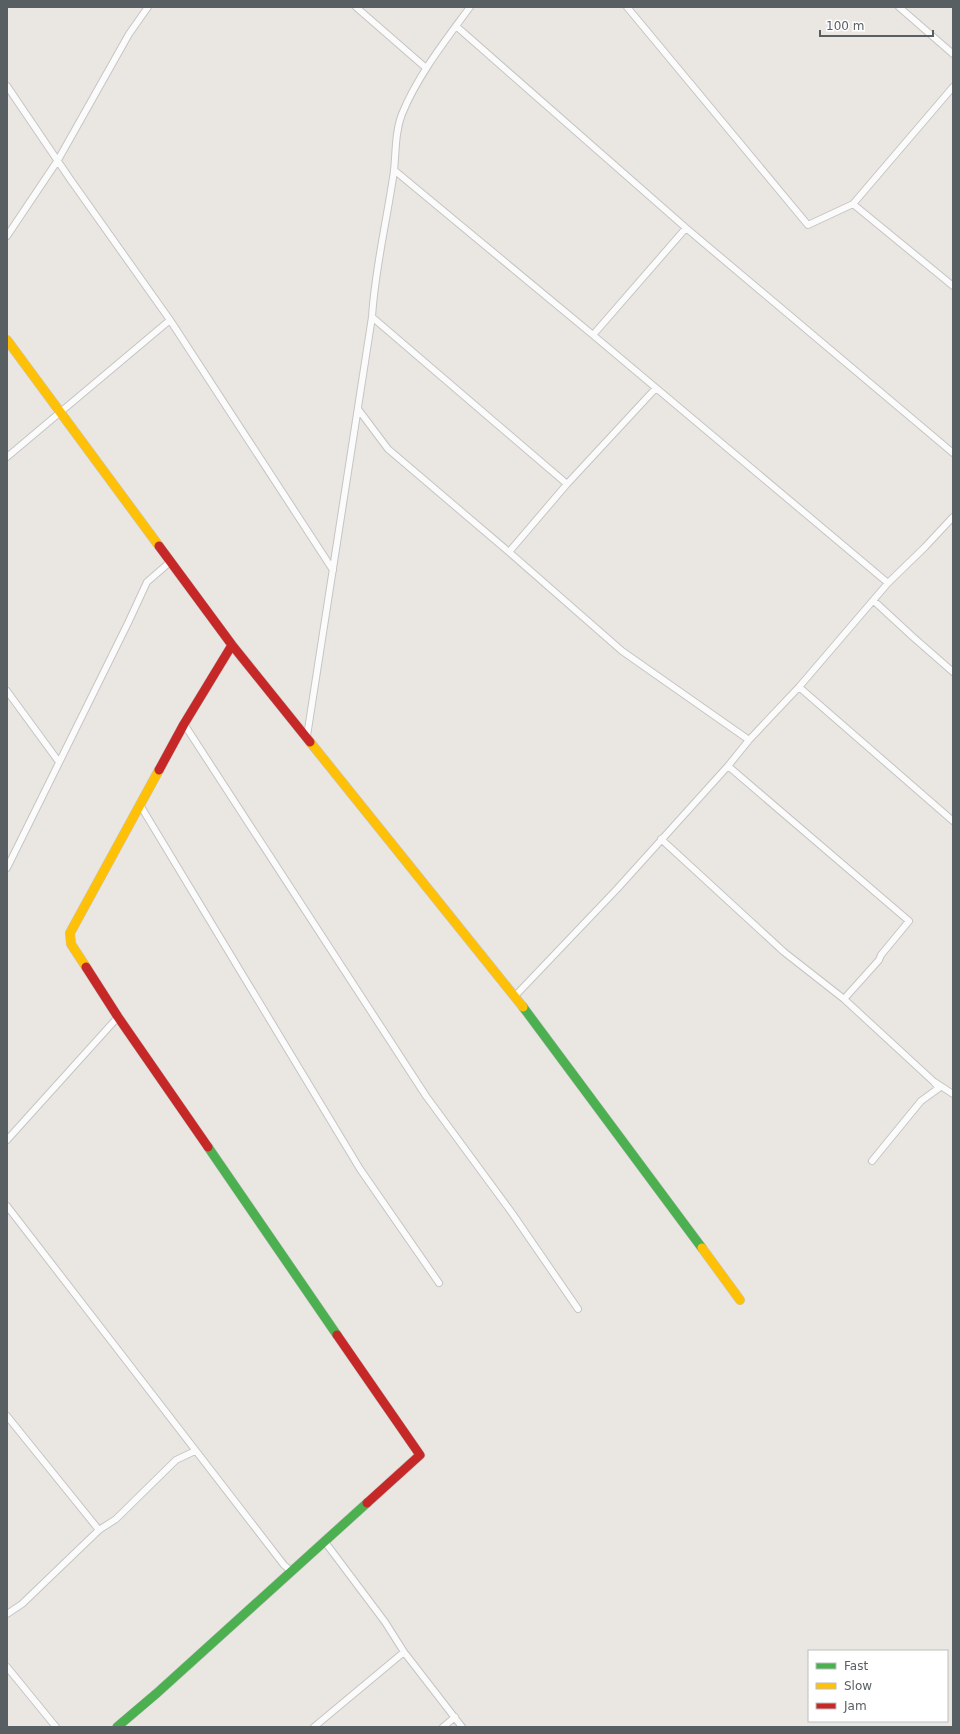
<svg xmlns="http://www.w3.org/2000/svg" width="960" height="1734" viewBox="0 0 960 1734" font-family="'DejaVu Sans',sans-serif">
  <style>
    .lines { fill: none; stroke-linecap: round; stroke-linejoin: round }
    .street-casing { stroke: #c5c5c4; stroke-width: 8 }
    .fast-casing { stroke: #c4c5c4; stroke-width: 10 }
    .slow-casing { stroke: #c4c5c4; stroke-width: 10 }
    .jam-casing { stroke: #c4c5c4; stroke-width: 10 }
    .street { stroke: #fcfbfb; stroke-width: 6 }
    .fast { stroke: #4caf50; stroke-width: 9 }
    .slow { stroke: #ffc107; stroke-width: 9 }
    .jam { stroke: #c62828; stroke-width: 9 }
  </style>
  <rect width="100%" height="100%" fill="#eae6e2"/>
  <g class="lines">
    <g class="street-casing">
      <path id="street" d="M 356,7 L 426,68
        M 627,7 L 808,225 L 853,204 L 953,87
        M 899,7 L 953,54
        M 456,26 L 686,228
        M 7,86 L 70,179 L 170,320 L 333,570
        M 394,170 L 593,335 L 888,583
        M 853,204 L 953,286
        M 7,236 L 58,160 L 129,34 L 148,7
        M 372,317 L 567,484
        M 593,335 L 686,228 L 953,453
        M 358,409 L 388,449 L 509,552 L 622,651 L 749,740
        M 7,457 L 170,320
        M 509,552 L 567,484 L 656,388
        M 874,601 L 913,637 L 953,672
        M 799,687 L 953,821
        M 7,691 L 59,762
        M 184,724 L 426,1096 L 512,1213 L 578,1309
        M 307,736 L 372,317 C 375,268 387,220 394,171 C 396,152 395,132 402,114 C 418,75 445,41 470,7
        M 728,766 L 909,921 L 881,955 L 879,960 L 844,999
        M 140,805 L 360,1169 L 439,1283
        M 661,839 L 784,952 L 844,999 L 933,1081
        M 7,868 L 128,623 L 147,582 L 170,562
        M 515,996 L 617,889 L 728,766 L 749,740 L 799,687 L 888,583 L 925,547 L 953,517
        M 7,1140 L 118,1017
        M 872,1161 L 921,1101 L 939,1088 L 933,1081 L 953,1094
        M 7,1206 L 284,1565 L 291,1571
        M 7,1416 L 99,1530
        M 325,1542 L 385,1622 L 404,1652 L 462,1727
        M 7,1614 L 22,1604 L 99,1530 L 116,1519 L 176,1460 L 195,1451
        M 7,1667 L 56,1727
        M 314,1727 L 404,1652
        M 443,1727 L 455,1717"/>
    </g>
    <g class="fast-casing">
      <path id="fast" d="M 523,1007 L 702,1248
        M 208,1147 L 337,1335
        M 117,1727 L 157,1693 L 367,1503"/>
    </g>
    <g class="slow-casing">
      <path id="slow" d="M 7,340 L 159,546
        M 310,742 L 523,1007
        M 86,967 L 71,944 L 70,933 L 159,770
        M 702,1248 L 740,1300"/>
    </g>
    <g class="jam-casing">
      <path id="jam" d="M 159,546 L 232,645 L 310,742
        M 159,770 L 184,724 L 232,645
        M 86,967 L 118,1017 L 208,1147
        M 337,1335 L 420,1455 L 367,1503"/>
    </g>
    <use href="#street" class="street"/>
    <use href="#fast" class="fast"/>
    <use href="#slow" class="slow"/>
    <use href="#jam" class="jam"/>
  </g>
  <rect width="960" height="1734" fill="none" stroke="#585f62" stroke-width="16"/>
  <rect x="808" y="1650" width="140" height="72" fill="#ffffff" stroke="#bcbfc0"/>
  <rect x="816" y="1663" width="20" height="6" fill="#4caf50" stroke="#bcbfc0"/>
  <text x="844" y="1670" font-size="12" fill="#585f62">Fast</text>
  <rect x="816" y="1683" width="20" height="6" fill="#ffc107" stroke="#bcbfc0"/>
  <text x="844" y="1690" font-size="12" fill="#585f62">Slow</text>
  <rect x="816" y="1703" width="20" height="6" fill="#c62828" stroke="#bcbfc0"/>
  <text x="844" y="1710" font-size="12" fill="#585f62">Jam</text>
  <path d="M820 30v6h113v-6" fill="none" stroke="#585f62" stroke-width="2"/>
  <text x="826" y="30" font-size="12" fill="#585f62" stroke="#ffffff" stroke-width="3" paint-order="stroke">100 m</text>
</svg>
